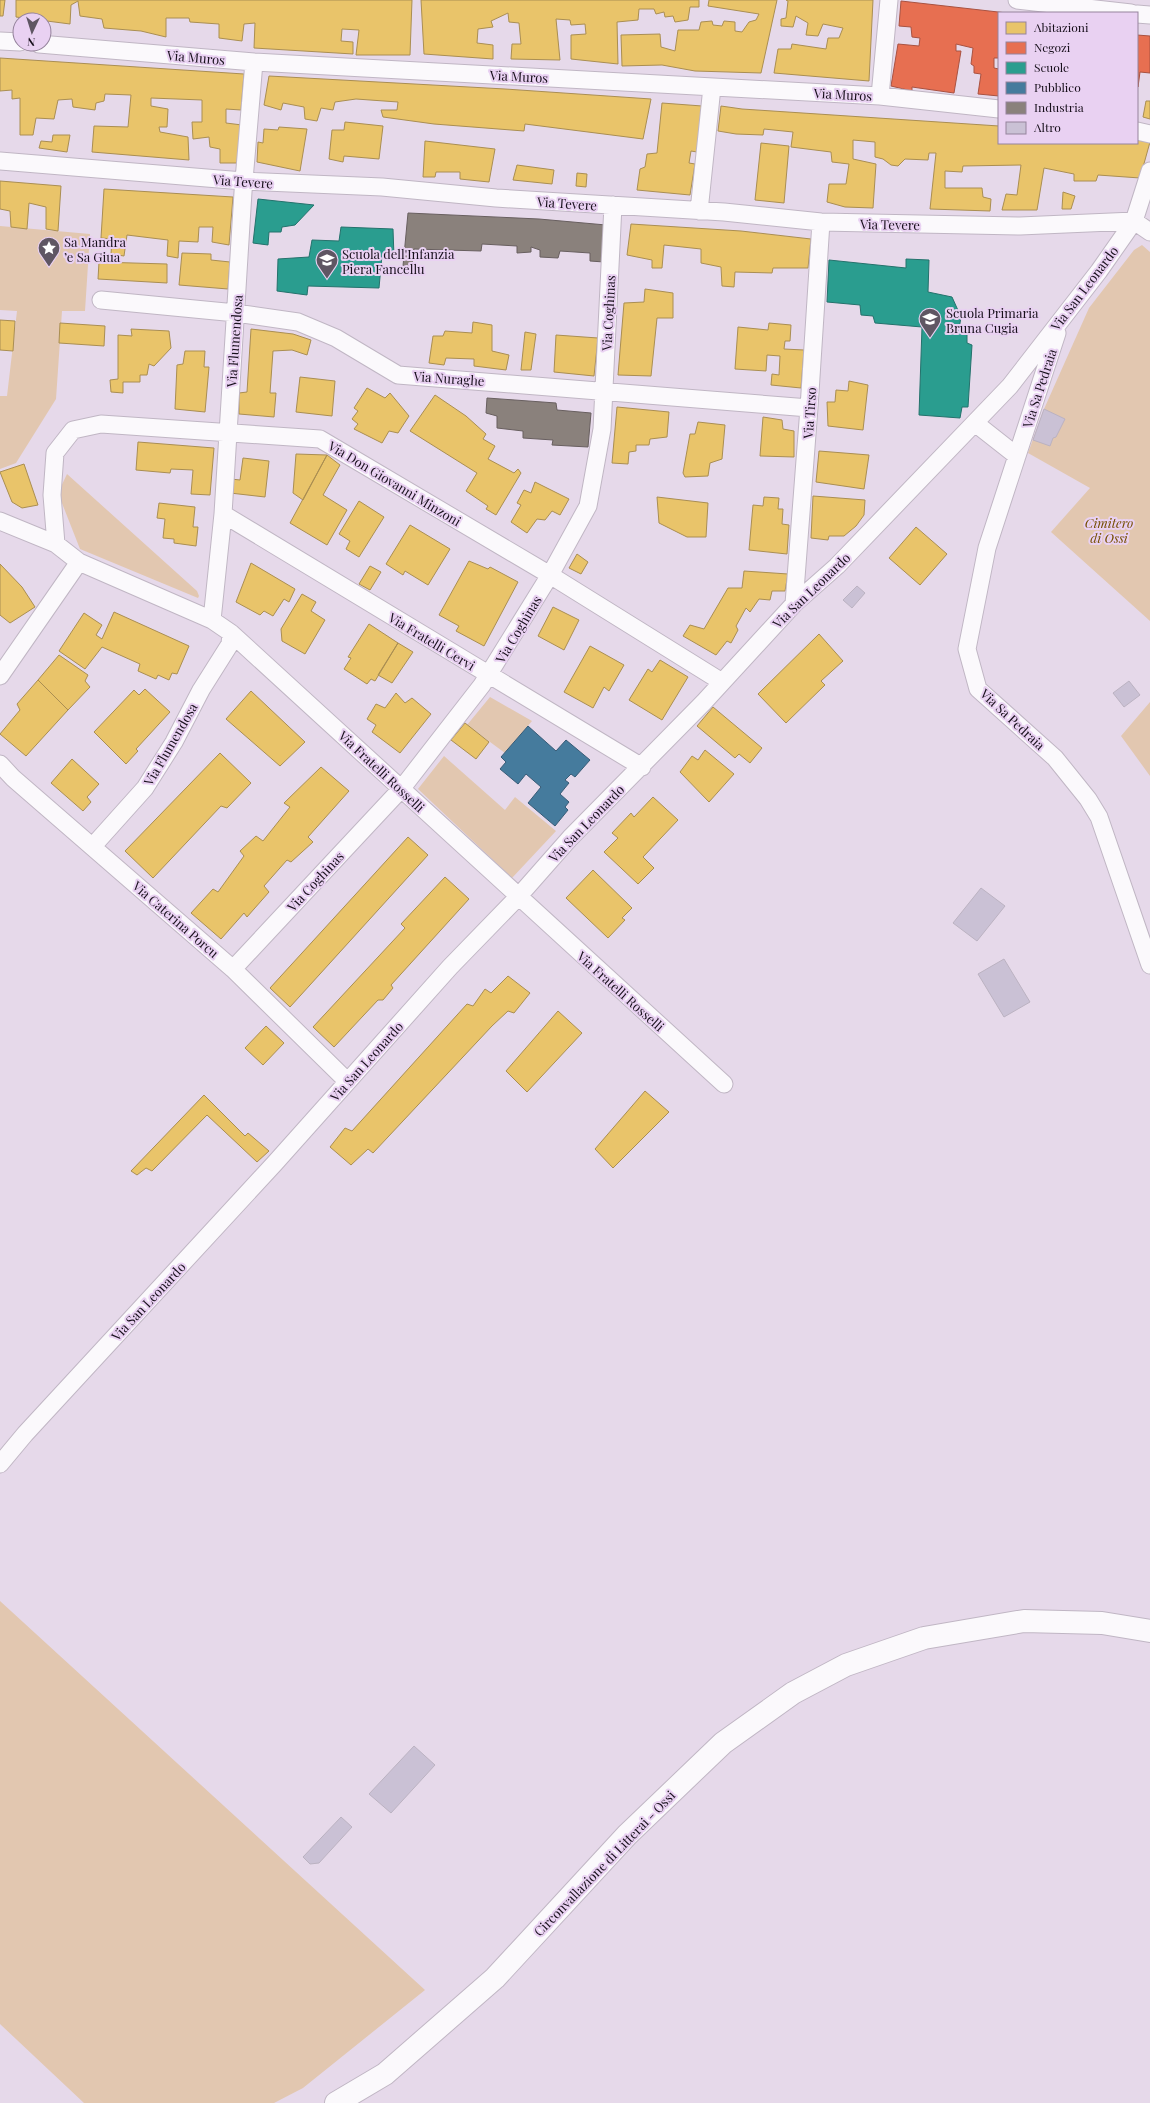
<svg xmlns="http://www.w3.org/2000/svg" width="1150" height="2103" viewBox="0 0 1150 2103" font-family="'Playfair Display',serif">
  <style>
    .green { fill: #e2c7b0 }
    .homes { fill: #e9c46a; stroke: #aa8e52 }
    .shops { fill: #e76f51; stroke: #a95241 }
    .schools { fill: #2a9d8f; stroke: #24726c }
    .public { fill: #457b9d; stroke: #375b76 }
    .industry { fill: #8a817c; stroke: #685f5f }
    .building { fill: #cac1d5; stroke: #bbb2c1 }
    .lines { fill: none; stroke-linecap: round; stroke-linejoin: round }
    .street-casing { stroke: #c0b6c4; stroke-width: 19 }
    .secondary-casing { stroke: #c0b6c4; stroke-width: 24 }
    .street { stroke: #fbf9fc; stroke-width: 17 }
    .secondary { stroke: #fbf9fc; stroke-width: 22 }
    .labels { text-anchor: middle; dominant-baseline: central; stroke-width: 4; stroke-linejoin: round; paint-order: stroke }
    .street-label { font-size: 13px; fill: #170f1b; stroke: #e9d1f2 }
    .poi-label { font-size: 13px; fill: #170f1b; stroke: #e9d1f2; text-anchor: start }
    .park-label { font-size: 13px; font-style: italic; fill: #744e01; stroke: #e9d1f2 }
  </style>
  <rect width="100%" height="100%" fill="#e6d9ea"/>
  <path class="green" d="M 0,226 L 90,234 L 85,311 L 62,311 L 56,399 L 16,463 L 0,469 L 0,396 L 7,396 L 17,311 L 0,310 Z
    M 1142,245 L 1150,252 L 1150,621 L 1051,532 L 1090,488 L 1028,453 L 1044,409 L 1089,308 L 1134,250 Z
    M 67,474 L 197,591 L 199,596 L 198,598 L 80,549 L 58,493 Z
    M 490,697 L 532,721 L 505,753 L 467,725 Z
    M 1150,702 L 1150,776 L 1121,736 Z
    M 444,756 L 505,810 L 515,797 L 556,831 L 512,878 L 418,789 Z
    M 0,1601 L 425,1990 L 303,2088 L 274,2103 L 84,2103 L 0,2024 Z"/>
  <path class="homes" d="M 0,0 L 5,0 L 3,16 L 0,16 Z
    M 16,0 L 412,0 L 410,55 L 356,55 L 359,30 L 342,29 L 341,41 L 353,42 L 353,54 L 254,48 L 255,23 L 244,24 L 242,41 L 219,38 L 219,24 L 190,22 L 189,18 L 166,18 L 166,37 L 141,31 L 104,28 L 102,19 L 80,16 L 78,1 L 71,5 L 70,24 L 16,17 Z
    M 421,0 L 699,0 L 699,7 L 690,7 L 688,20 L 675,22 L 673,16 L 665,17 L 664,12 L 656,14 L 654,9 L 639,9 L 638,20 L 617,22 L 618,64 L 571,59 L 571,35 L 586,34 L 585,24 L 571,25 L 570,20 L 556,19 L 560,60 L 511,59 L 512,44 L 521,44 L 519,23 L 509,22 L 508,13 L 491,21 L 493,27 L 478,29 L 477,43 L 493,45 L 493,59 L 424,54 Z
    M 709,0 L 777,0 L 761,73 L 695,71 L 662,65 L 622,66 L 621,35 L 660,34 L 661,47 L 675,51 L 678,30 L 699,30 L 701,22 L 712,21 L 713,25 L 722,26 L 724,21 L 735,22 L 735,31 L 742,32 L 749,22 L 756,20 L 759,14 L 708,6 Z
    M 786,0 L 873,0 L 869,81 L 774,73 L 778,49 L 791,49 L 792,44 L 826,49 L 828,38 L 839,38 L 843,28 L 823,24 L 818,36 L 806,35 L 808,23 L 796,16 L 793,27 L 781,26 L 781,19 L 786,18 L 788,1 Z
    M 0,58 L 244,74 L 241,110 L 226,109 L 226,123 L 242,125 L 238,163 L 220,163 L 220,149 L 210,147 L 209,137 L 193,139 L 192,122 L 202,122 L 202,100 L 151,98 L 151,106 L 168,109 L 167,127 L 159,127 L 160,132 L 188,137 L 189,160 L 92,152 L 94,126 L 128,127 L 131,95 L 105,94 L 104,101 L 96,103 L 95,110 L 73,107 L 72,99 L 58,100 L 54,119 L 36,118 L 33,135 L 20,135 L 20,98 L 12,99 L 12,90 L 0,91 Z
    M 269,76 L 505,89 L 651,99 L 643,139 L 525,124 L 524,131 L 434,124 L 383,117 L 381,110 L 397,110 L 398,102 L 356,99 L 335,102 L 333,110 L 321,108 L 317,121 L 305,119 L 304,107 L 283,103 L 281,110 L 264,105 Z
    M 1146,101 L 1150,101 L 1150,119 L 1143,117 Z
    M 662,103 L 702,106 L 697,152 L 691,151 L 689,163 L 695,164 L 690,195 L 637,190 L 640,169 L 645,167 L 647,154 L 657,153 Z
    M 721,106 L 742,109 L 999,126 L 999,143 L 1137,143 L 1137,140 L 1150,142 L 1140,178 L 1098,175 L 1096,181 L 1074,181 L 1074,174 L 1044,168 L 1037,210 L 1002,210 L 1006,194 L 1017,195 L 1021,165 L 963,166 L 962,172 L 945,171 L 945,188 L 982,188 L 983,197 L 991,199 L 990,211 L 930,209 L 936,153 L 929,153 L 928,160 L 905,159 L 898,166 L 891,165 L 883,159 L 875,157 L 875,142 L 853,140 L 853,159 L 876,164 L 873,208 L 845,207 L 827,202 L 829,184 L 846,184 L 849,164 L 832,162 L 831,152 L 791,147 L 793,132 L 764,129 L 763,135 L 736,134 L 718,131 Z
    M 345,122 L 383,126 L 379,159 L 344,156 L 343,162 L 329,159 L 332,130 L 344,130 Z
    M 279,127 L 307,129 L 300,171 L 257,162 L 258,142 L 263,143 L 264,129 L 278,130 Z
    M 53,135 L 70,135 L 67,152 L 39,148 L 41,141 L 52,142 Z
    M 425,141 L 495,149 L 489,182 L 460,179 L 460,172 L 436,172 L 435,177 L 423,177 Z
    M 761,143 L 789,146 L 784,203 L 755,200 Z
    M 517,165 L 554,170 L 552,184 L 513,180 Z
    M 577,173 L 587,174 L 586,187 L 576,186 Z
    M 0,181 L 61,186 L 58,231 L 46,229 L 46,207 L 29,203 L 27,229 L 11,227 L 10,211 L 0,209 Z
    M 104,189 L 233,197 L 229,245 L 212,242 L 213,227 L 199,227 L 198,242 L 179,241 L 178,258 L 167,256 L 168,240 L 127,235 L 124,256 L 111,254 L 112,239 L 101,238 Z
    M 1063,192 L 1075,196 L 1071,209 L 1062,209 Z
    M 631,224 L 741,231 L 811,239 L 808,268 L 773,268 L 772,273 L 735,272 L 734,287 L 722,286 L 721,267 L 701,263 L 701,249 L 664,245 L 662,268 L 652,268 L 652,260 L 627,255 Z
    M 182,253 L 211,254 L 211,260 L 230,262 L 228,289 L 179,285 Z
    M 99,262 L 167,264 L 167,283 L 98,279 Z
    M 645,289 L 673,293 L 673,318 L 657,318 L 651,376 L 618,375 L 624,303 L 644,302 Z
    M 0,320 L 15,321 L 13,351 L 0,350 Z
    M 473,322 L 492,325 L 492,351 L 509,355 L 506,370 L 474,366 L 474,359 L 446,358 L 444,365 L 429,363 L 433,336 L 443,336 L 445,331 L 472,333 Z
    M 60,323 L 105,326 L 104,346 L 59,343 Z
    M 769,323 L 791,325 L 790,341 L 785,341 L 784,349 L 804,350 L 801,388 L 771,385 L 772,374 L 779,375 L 780,356 L 767,355 L 766,371 L 735,369 L 738,327 L 768,330 Z
    M 131,329 L 169,331 L 171,348 L 154,366 L 149,364 L 147,375 L 140,375 L 140,382 L 123,382 L 123,393 L 111,392 L 110,380 L 118,379 L 118,335 L 132,336 Z
    M 251,329 L 293,334 L 311,340 L 307,355 L 292,350 L 273,351 L 270,393 L 276,393 L 274,417 L 239,414 L 239,393 L 247,392 Z
    M 525,332 L 536,334 L 531,370 L 521,370 Z
    M 556,335 L 598,338 L 594,376 L 554,372 Z
    M 185,351 L 205,351 L 204,367 L 209,367 L 205,412 L 175,409 L 177,365 L 183,364 Z
    M 300,377 L 335,381 L 332,416 L 296,412 Z
    M 849,381 L 868,385 L 863,430 L 828,426 L 827,402 L 835,402 L 836,390 L 848,391 Z
    M 367,388 L 385,398 L 390,393 L 409,416 L 398,433 L 389,431 L 382,443 L 354,429 L 358,424 L 352,419 L 358,411 L 354,408 Z
    M 435,395 L 466,416 L 486,434 L 483,439 L 495,446 L 488,459 L 514,473 L 518,469 L 521,473 L 496,515 L 486,509 L 488,506 L 466,491 L 477,473 L 410,431 Z
    M 617,407 L 669,412 L 667,437 L 650,439 L 649,445 L 636,445 L 636,451 L 629,452 L 628,464 L 612,463 Z
    M 763,417 L 782,420 L 783,429 L 794,431 L 794,457 L 760,456 Z
    M 698,422 L 725,425 L 722,459 L 710,463 L 708,476 L 685,477 L 683,473 L 690,434 L 695,434 Z
    M 138,442 L 214,448 L 210,495 L 191,494 L 193,470 L 171,469 L 170,473 L 136,470 Z
    M 819,451 L 869,455 L 864,489 L 816,482 Z
    M 296,454 L 327,455 L 303,500 L 293,493 Z
    M 327,455 L 340,465 L 323,495 L 347,510 L 327,545 L 290,523 Z
    M 243,458 L 269,461 L 265,497 L 230,493 L 231,479 L 240,480 Z
    M 24,464 L 38,505 L 22,508 L 12,502 L 0,472 Z
    M 535,482 L 569,499 L 560,515 L 552,511 L 545,520 L 537,519 L 527,533 L 511,522 L 521,505 L 517,503 L 524,490 L 531,493 Z
    M 813,496 L 865,500 L 864,515 L 856,526 L 844,536 L 829,536 L 828,540 L 811,538 Z
    M 657,497 L 708,503 L 706,537 L 687,537 L 659,523 Z
    M 764,497 L 779,498 L 778,509 L 783,509 L 782,524 L 789,525 L 787,554 L 749,550 L 753,505 L 763,506 Z
    M 359,501 L 384,517 L 359,557 L 346,549 L 350,541 L 339,534 Z
    M 159,503 L 195,507 L 193,527 L 198,527 L 196,546 L 174,543 L 174,539 L 163,538 L 165,519 L 157,518 Z
    M 410,525 L 450,549 L 428,585 L 405,571 L 403,575 L 386,564 Z
    M 916,527 L 947,554 L 920,585 L 889,558 Z
    M 577,554 L 588,562 L 581,574 L 569,568 Z
    M 469,561 L 488,569 L 490,567 L 518,582 L 484,646 L 456,631 L 459,626 L 439,615 Z
    M 251,563 L 295,589 L 289,602 L 284,599 L 273,616 L 264,611 L 260,615 L 236,602 Z
    M 0,564 L 22,587 L 35,607 L 10,623 L 0,615 Z
    M 370,566 L 381,572 L 370,590 L 359,584 Z
    M 744,571 L 788,574 L 785,591 L 772,591 L 770,600 L 759,599 L 750,612 L 746,608 L 736,626 L 738,630 L 731,643 L 727,641 L 716,655 L 683,636 L 690,625 L 704,629 L 728,588 L 742,588 Z
    M 302,594 L 316,602 L 311,611 L 325,620 L 305,654 L 282,641 L 281,629 Z
    M 553,607 L 579,620 L 564,650 L 538,636 Z
    M 114,612 L 189,646 L 177,674 L 172,673 L 169,680 L 158,675 L 156,679 L 138,671 L 140,664 L 102,647 L 85,669 L 59,651 L 84,613 L 102,625 L 96,635 L 102,639 Z
    M 369,624 L 398,643 L 375,681 L 371,679 L 367,684 L 344,669 L 351,658 L 348,657 Z
    M 819,634 L 843,661 L 821,681 L 825,685 L 786,723 L 758,694 Z
    M 398,643 L 413,652 L 392,683 L 378,675 Z
    M 590,646 L 624,665 L 609,691 L 604,687 L 593,708 L 564,692 Z
    M 59,655 L 88,675 L 85,681 L 90,687 L 68,710 L 38,680 Z
    M 660,660 L 688,677 L 662,720 L 629,700 L 648,669 L 652,672 Z
    M 38,680 L 68,710 L 26,756 L 0,734 L 20,710 L 17,704 Z
    M 145,689 L 170,712 L 136,749 L 138,751 L 126,764 L 94,732 L 134,690 L 139,695 Z
    M 251,691 L 305,742 L 280,766 L 226,719 Z
    M 396,693 L 405,703 L 412,698 L 431,714 L 400,753 L 372,732 L 376,725 L 367,719 L 376,704 L 385,708 Z
    M 713,707 L 762,748 L 750,763 L 739,754 L 735,758 L 697,726 Z
    M 465,723 L 489,742 L 476,759 L 451,740 Z
    M 705,750 L 734,774 L 709,802 L 680,772 L 692,756 L 698,760 Z
    M 220,753 L 251,783 L 227,808 L 221,806 L 153,878 L 125,851 Z
    M 72,759 L 99,784 L 87,797 L 91,802 L 83,811 L 51,783 Z
    M 321,767 L 349,791 L 308,837 L 313,842 L 291,862 L 287,860 L 264,886 L 269,892 L 247,917 L 244,913 L 221,939 L 191,913 L 213,889 L 218,892 L 244,856 L 240,851 L 256,836 L 263,841 L 290,807 L 284,803 Z
    M 653,797 L 678,820 L 643,857 L 654,868 L 638,884 L 604,852 L 618,838 L 612,833 L 631,813 L 634,817 Z
    M 408,837 L 428,855 L 290,1007 L 270,988 Z
    M 593,870 L 632,908 L 622,918 L 625,920 L 608,938 L 566,898 Z
    M 445,877 L 469,899 L 391,985 L 393,988 L 383,1000 L 378,1000 L 334,1047 L 313,1027 L 405,928 L 401,924 Z
    M 508,976 L 530,993 L 514,1013 L 508,1011 L 492,1026 L 373,1153 L 368,1149 L 351,1165 L 330,1147 L 345,1128 L 352,1131 L 467,1004 L 473,1006 L 485,989 L 491,993 Z
    M 558,1011 L 582,1033 L 527,1092 L 506,1071 Z
    M 266,1026 L 284,1043 L 263,1065 L 245,1048 Z
    M 645,1091 L 669,1112 L 613,1168 L 595,1149 Z
    M 204,1095 L 245,1136 L 248,1133 L 269,1151 L 257,1162 L 207,1115 L 152,1171 L 146,1168 L 137,1175 L 131,1171 Z"/>
  <path class="shops" d="M 901,1 L 1007,13 L 999,13 L 999,58 L 994,58 L 994,68 L 999,69 L 999,96 L 978,94 L 981,74 L 974,73 L 974,66 L 971,64 L 973,48 L 956,44 L 956,51 L 961,51 L 954,93 L 912,87 L 912,91 L 891,86 L 898,44 L 919,46 L 920,38 L 912,37 L 911,27 L 899,26 Z
    M 1137,35 L 1150,36 L 1150,73 L 1140,72 L 1138,87 Z"/>
  <path class="schools" d="M 258,199 L 314,205 L 295,225 L 282,227 L 281,232 L 269,232 L 268,245 L 253,243 Z
    M 341,227 L 393,229 L 394,257 L 386,258 L 382,255 L 379,288 L 308,286 L 307,295 L 277,291 L 278,259 L 309,257 L 312,240 L 339,241 Z
    M 906,259 L 929,260 L 928,292 L 952,297 L 961,317 L 959,329 L 967,332 L 967,343 L 972,345 L 968,407 L 962,407 L 960,418 L 919,415 L 922,327 L 875,323 L 873,316 L 861,315 L 860,305 L 827,302 L 829,260 L 906,268 Z"/>
  <path class="public" d="M 528,726 L 556,751 L 566,740 L 590,760 L 575,777 L 571,774 L 565,780 L 569,783 L 560,794 L 569,802 L 565,807 L 568,810 L 555,826 L 528,803 L 541,787 L 526,774 L 518,784 L 500,769 L 506,762 L 501,757 Z"/>
  <path class="industry" d="M 408,213 L 539,219 L 606,225 L 604,262 L 590,261 L 590,253 L 560,251 L 558,258 L 540,257 L 540,250 L 531,247 L 531,252 L 517,253 L 517,246 L 482,244 L 481,251 L 414,249 L 412,266 L 403,266 Z
    M 487,398 L 556,403 L 557,410 L 591,413 L 588,447 L 552,445 L 553,440 L 523,438 L 523,431 L 497,428 L 497,416 L 486,413 Z"/>
  <path class="building" d="M 1044,409 L 1065,419 L 1056,437 L 1053,438 L 1050,446 L 1033,440 Z
    M 857,586 L 865,593 L 852,608 L 843,600 Z
    M 1129,681 L 1140,695 L 1124,707 L 1113,693 Z
    M 981,888 L 1005,906 L 977,941 L 953,923 Z
    M 1004,959 L 1030,1002 L 1004,1017 L 978,974 Z
    M 414,1746 L 435,1765 L 391,1813 L 369,1794 Z
    M 341,1817 L 352,1827 L 319,1863 L 310,1864 L 303,1857 Z"/>
  <g class="lines">
    <g class="street-casing">
      <path id="street" d="M 1017,0 L 1131,13
        M 1137,14 L 1150,15
        M 0,41 L 20,42
        M 39,44 L 254,62 L 880,96 L 999,109
        M 880,96 L 889,0
        M 1137,131 L 1150,134
        M 0,161 L 243,181 L 382,187 L 496,198 L 724,212 L 821,222 L 1020,226 L 1134,221
        M 699,211 L 712,87
        M 1134,221 L 1150,232
        M 101,300 L 236,313 L 298,322 L 336,338 L 398,375 L 809,408
        M 1057,333 L 987,548 L 967,649 L 978,689 L 1055,758 L 1088,799 L 1099,817 L 1150,965
        M 975,423 L 1017,456
        M 223,514 L 642,767
        M 0,521 L 56,544 L 79,562 L 212,620 L 231,633 L 724,1084
        M 56,544 L 52,495 L 55,453 L 73,430 L 101,424 L 320,439 L 550,575 L 722,682
        M 794,604 L 809,408 L 821,222
        M 212,620 L 223,514 L 243,192 L 254,62
        M 0,676 L 79,562
        M 0,764 L 13,778 L 233,969 L 347,1081
        M 93,846 L 145,788 L 174,742 L 201,690 L 230,644 L 231,633
        M 233,969 L 402,788 L 482,685 L 550,575 L 588,506 L 602,429 L 613,205
        M 0,1464 L 25,1434 L 275,1163 L 450,967 L 518,897 L 570,838 L 704,702 L 794,604 L 837,566 L 1010,386 L 1099,271 L 1134,221 L 1150,171"/>
    </g>
    <g class="secondary-casing">
      <path id="secondary" d="M 336,2103 L 385,2074 L 495,1978 L 627,1835 L 723,1743 L 793,1693 L 846,1665 L 924,1638 L 1024,1621 L 1102,1623 L 1150,1631"/>
    </g>
    <use href="#street" class="street"/>
    <use href="#secondary" class="secondary"/>
  </g>
  <defs>
    <g id="sight-pin" transform="scale(1.15)"><path d="M0 17L-7.5 6A9.5 9.5 0 1 1 7.5 6Z" fill="#5f5663" stroke="#e9d1f2"/><path d="M0-6L1.8-2.2L6-1.7L2.9 1.2L3.7 5.4L0 3.3L-3.7 5.4L-2.9 1.2L-6-1.7L-1.8-2.2Z" fill="#fff"/></g>
    <g id="school-pin" transform="scale(1.15)"><path d="M0 17L-7.5 6A9.5 9.5 0 1 1 7.5 6Z" fill="#5f5663" stroke="#e9d1f2"/><path d="M0-5L7-2L0 1L-7-2ZM-4 1L0 2.5L4 1V4Q0 6-4 4Z" fill="#fff"/></g>
  </defs>
  <g fill-rule="evenodd">
    <use href="#sight-pin" x="49" y="248"/>
    <use href="#school-pin" x="327" y="260"/>
    <use href="#school-pin" x="930" y="319"/>
  </g>
  <g class="labels">
    <g class="street-label">
      <text transform="translate(196 57) rotate(5)">Via Muros</text>
      <text transform="translate(519 76) rotate(3)">Via Muros</text>
      <text transform="translate(843 94) rotate(3)">Via Muros</text>
      <text transform="translate(243 181) rotate(4)">Via Tevere</text>
      <text transform="translate(567 203) rotate(4)">Via Tevere</text>
      <text transform="translate(890 224) rotate(1)">Via Tevere</text>
      <text transform="translate(1084 288) rotate(-53)">Via San Leonardo</text>
      <text transform="translate(608 313) rotate(-87)">Via Coghinas</text>
      <text transform="translate(234 341) rotate(-86)">Via Flumendosa</text>
      <text transform="translate(449 378) rotate(4)">Via Nuraghe</text>
      <text transform="translate(1039 388) rotate(-72)">Via Sa Pedraia</text>
      <text transform="translate(809 413) rotate(-86)">Via Tirso</text>
      <text transform="translate(395 483) rotate(31)">Via Don Giovanni Minzoni</text>
      <text transform="translate(811 590) rotate(-44)">Via San Leonardo</text>
      <text transform="translate(518 629) rotate(-59)">Via Coghinas</text>
      <text transform="translate(432 641) rotate(31)">Via Fratelli Cervi</text>
      <text transform="translate(1013 719) rotate(43)">Via Sa Pedraia</text>
      <text transform="translate(170 744) rotate(-60)">Via Flumendosa</text>
      <text transform="translate(382 771) rotate(43)">Via Fratelli Rosselli</text>
      <text transform="translate(586 823) rotate(-46)">Via San Leonardo</text>
      <text transform="translate(315 881) rotate(-47)">Via Coghinas</text>
      <text transform="translate(176 919) rotate(41)">Via Caterina Porcu</text>
      <text transform="translate(621 991) rotate(42)">Via Fratelli Rosselli</text>
      <text transform="translate(366 1061) rotate(-48)">Via San Leonardo</text>
      <text transform="translate(148 1301) rotate(-47)">Via San Leonardo</text>
      <text transform="translate(604 1863) rotate(-46)">Circonvallazione di Litterai - Ossi</text>
    </g>
    <g class="poi-label">
      <text x="64" y="241">Sa Mandra<tspan x="64" dy="15">’e Sa Giua</tspan></text>
      <text x="342" y="253">Scuola dell'Infanzia<tspan x="342" dy="15">Piera Fancellu</tspan></text>
      <text x="946" y="312">Scuola Primaria<tspan x="946" dy="15">Bruna Cugia</tspan></text>
    </g>
    <g class="park-label">
      <text x="1109" y="522">Cimitero<tspan x="1109" dy="15">di Ossi</tspan></text>
    </g>
  </g>
  <rect x="998" y="12" width="140" height="132" fill="#e9d1f2" stroke="#95839c"/>
  <rect x="1006" y="22" width="20" height="12" fill="#e9c46a" stroke="#95839c"/>
  <text x="1034" y="32" font-size="12" fill="#170f1b">Abitazioni</text>
  <rect x="1006" y="42" width="20" height="12" fill="#e76f51" stroke="#95839c"/>
  <text x="1034" y="52" font-size="12" fill="#170f1b">Negozi</text>
  <rect x="1006" y="62" width="20" height="12" fill="#2a9d8f" stroke="#95839c"/>
  <text x="1034" y="72" font-size="12" fill="#170f1b">Scuole</text>
  <rect x="1006" y="82" width="20" height="12" fill="#457b9d" stroke="#95839c"/>
  <text x="1034" y="92" font-size="12" fill="#170f1b">Pubblico</text>
  <rect x="1006" y="102" width="20" height="12" fill="#8a817c" stroke="#95839c"/>
  <text x="1034" y="112" font-size="12" fill="#170f1b">Industria</text>
  <rect x="1006" y="122" width="20" height="12" fill="#cac1d5" stroke="#95839c"/>
  <text x="1034" y="132" font-size="12" fill="#170f1b">Altro</text>
  <g transform="translate(32 32) rotate(184)"><circle r="19" fill="#e9d1f2" stroke="#95839c"/>
  <path d="M0-3L7 15L0 10L-7 15Z" fill="#5f5663"/>
  <text y="-6" font-size="11" font-weight="bold" text-anchor="middle" fill="#170f1b">N</text>
  </g>
</svg>
